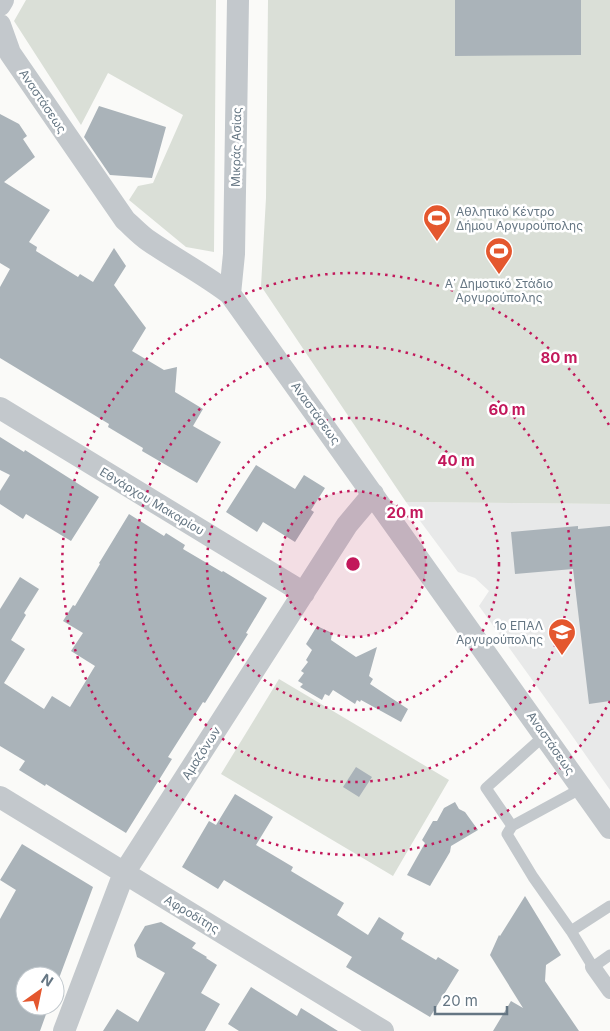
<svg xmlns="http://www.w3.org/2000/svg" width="610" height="1031" viewBox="0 0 610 1031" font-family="Inter,sans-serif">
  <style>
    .built { fill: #e8e9e9 }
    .park { fill: #dadfd7 }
    .building { fill: #aab3b9 }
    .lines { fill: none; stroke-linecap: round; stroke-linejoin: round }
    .service { stroke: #c3c8cc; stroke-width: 11 }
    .pedestrian { stroke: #c3c8cc; stroke-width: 16 }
    .minor { stroke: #c3c8cc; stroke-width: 22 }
    .ring { fill: none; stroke: #c2185b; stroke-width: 2.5; stroke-dasharray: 2.5 5 }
    .labels { text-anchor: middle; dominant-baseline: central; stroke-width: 5; stroke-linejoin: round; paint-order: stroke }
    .street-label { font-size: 12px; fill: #657683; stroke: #fff }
    .poi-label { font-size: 12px; fill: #657683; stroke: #fff; text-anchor: start }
    .centre { fill: #c2185b; stroke: #fff; stroke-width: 2.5 }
    .ring-label { font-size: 15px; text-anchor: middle; font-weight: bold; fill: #c2185b; stroke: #fff; stroke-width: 5; stroke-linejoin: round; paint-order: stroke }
  </style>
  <rect width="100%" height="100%" fill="#fafaf8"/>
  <path class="built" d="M 406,502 L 610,504 L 610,790 L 566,727 L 479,606 L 489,591 L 475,578 L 458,572 Z"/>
  <path class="park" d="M 26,0 L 216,0 L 214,252 L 186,247 L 129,200 L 138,186 L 153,183 L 183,115 L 108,73 L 81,125 L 14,21 Z
    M 268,0 L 610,0 L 610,504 L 406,502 L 261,286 L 266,198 Z
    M 279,679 L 449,780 L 393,876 L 221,774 Z"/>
  <path class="building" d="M 455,0 L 581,0 L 581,55 L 455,56 Z
    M 99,106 L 166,127 L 152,178 L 110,175 L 84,137 Z
    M 0,114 L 19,124 L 27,136 L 23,139 L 35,157 L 4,182 L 50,210 L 29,242 L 37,247 L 36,251 L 78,277 L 80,274 L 93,282 L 114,248 L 126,266 L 114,285 L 146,328 L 132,351 L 164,370 L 177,367 L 175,392 L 203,409 L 193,426 L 221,442 L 197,483 L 142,451 L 143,448 L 108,427 L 109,424 L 0,358 L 0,287 L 10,269 L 0,263 Z
    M 0,437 L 24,452 L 25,450 L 99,497 L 71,541 L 26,514 L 23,519 L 0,504 L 0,491 L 10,475 L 0,470 Z
    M 256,465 L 295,489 L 304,475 L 325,488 L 311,510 L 314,512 L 295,542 L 263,522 L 257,532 L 226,512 Z
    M 129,514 L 164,536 L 166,533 L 185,545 L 183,549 L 222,572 L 223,571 L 267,598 L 246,633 L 248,634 L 205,703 L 203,702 L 168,757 L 172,759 L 126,833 L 46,784 L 45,786 L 19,770 L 25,761 L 0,746 L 0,609 L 20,577 L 39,589 L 24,613 L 26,615 L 11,640 L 25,649 L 4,683 L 44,709 L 52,696 L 70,707 L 95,666 L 71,651 L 83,633 L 63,621 L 73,605 L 75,606 L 100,564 L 99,563 L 101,560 Z
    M 578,526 L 578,529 L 610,526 L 610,701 L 589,704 L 573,569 L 515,574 L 511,532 Z
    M 317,626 L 332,633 L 331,640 L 356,657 L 377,647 L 369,676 L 373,679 L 370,684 L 408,709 L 401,722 L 361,700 L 360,702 L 357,700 L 355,704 L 333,690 L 329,696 L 325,694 L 322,700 L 300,687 L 303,684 L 298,681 L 304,673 L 301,671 L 308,662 L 306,660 L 312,650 L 306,644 Z
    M 356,767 L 372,777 L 359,797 L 343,787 Z
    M 235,794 L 273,817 L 256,845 L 293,867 L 291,871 L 344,903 L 337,915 L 368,935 L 379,917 L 404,933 L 401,939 L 436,960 L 438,957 L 459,970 L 430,1017 L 346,967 L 352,957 L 224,880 L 218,889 L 182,867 L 209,821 L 216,825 Z
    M 455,802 L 459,809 L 465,812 L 478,830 L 451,846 L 450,852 L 430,886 L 407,875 L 425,843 L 422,840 L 433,821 L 437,821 L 444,808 Z
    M 22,844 L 93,887 L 55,989 L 55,976 L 25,976 L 25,1006 L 49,1006 L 40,1031 L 0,1031 L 0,919 L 16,890 L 0,880 Z
    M 525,896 L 561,955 L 546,965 L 545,981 L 579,1031 L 493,1031 L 511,1001 L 523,1008 L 490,955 L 499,935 L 500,936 Z
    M 161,922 L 196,943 L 192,948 L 207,957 L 206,958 L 217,965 L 201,993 L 220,1004 L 205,1031 L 103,1031 L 117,1009 L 138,1022 L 165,973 L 137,957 L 134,945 L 145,926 Z
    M 251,987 L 297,1016 L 301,1008 L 338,1031 L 239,1031 L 228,1024 Z"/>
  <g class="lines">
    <path class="service" d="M 545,735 L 486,788 L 512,826 L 507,834 L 533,877 L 571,931 L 593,967 L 610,955
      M 512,826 L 582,788
      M 571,931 L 610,906"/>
    <path class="pedestrian" d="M 593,967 L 610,991"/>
    <path class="minor" d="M 0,5 L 3,0
      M 0,25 L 10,53 L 125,220 C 133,227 140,235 149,241 C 175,259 204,274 230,294 L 610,828
      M 230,294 L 234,254 L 238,0
      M 0,408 L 304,593
      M 0,797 L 383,1031
      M 64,1031 L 124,873 L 347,525 L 373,494"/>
  </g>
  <circle cx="353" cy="564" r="73" fill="#c2185b" fill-opacity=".12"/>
  <g class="ring">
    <circle cx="353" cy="564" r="73"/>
    <circle cx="353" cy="564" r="146"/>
    <circle cx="353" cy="564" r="218"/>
    <path d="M610 701A291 291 0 1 1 610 427"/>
  </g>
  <defs>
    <g id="stadium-pin" transform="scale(1.4375)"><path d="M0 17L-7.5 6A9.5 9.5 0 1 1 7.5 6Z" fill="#e4572e" stroke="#fff"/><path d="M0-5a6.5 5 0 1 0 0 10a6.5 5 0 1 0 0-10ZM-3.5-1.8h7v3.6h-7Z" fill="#fff"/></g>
    <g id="school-pin" transform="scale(1.4375)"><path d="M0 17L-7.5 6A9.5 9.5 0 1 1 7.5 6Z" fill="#e4572e" stroke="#fff"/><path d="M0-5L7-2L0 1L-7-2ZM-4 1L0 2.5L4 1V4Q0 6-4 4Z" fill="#fff"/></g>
  </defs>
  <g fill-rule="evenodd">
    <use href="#stadium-pin" x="437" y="218"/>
    <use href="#stadium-pin" x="499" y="251"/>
    <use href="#school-pin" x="562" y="632"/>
  </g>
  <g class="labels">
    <g class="street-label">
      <text transform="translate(43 101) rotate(56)">Αναστάσεως</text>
      <text transform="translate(236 147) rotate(-89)">Μικράς Ασίας</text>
      <text transform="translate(316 413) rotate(54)">Αναστάσεως</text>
      <text transform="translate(152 501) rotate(31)">Εθνάρχου Μακαρίου</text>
      <text transform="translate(551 743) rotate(55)">Αναστάσεως</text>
      <text transform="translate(201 753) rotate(-57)">Αμαζόνων</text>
      <text transform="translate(192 914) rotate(31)">Αφροδίτης</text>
    </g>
    <g class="poi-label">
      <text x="456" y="211">Αθλητικό Κέντρο<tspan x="456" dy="14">Δήμου Αργυρούπολης</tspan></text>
      <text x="499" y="283" text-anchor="middle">Α΄ Δημοτικό Στάδιο<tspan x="499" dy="14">Αργυρούπολης</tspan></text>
      <text x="543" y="625" text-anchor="end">1o ΕΠΑΛ<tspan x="543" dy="14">Αργυρούπολης</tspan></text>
    </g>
  </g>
  <circle cx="353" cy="564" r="8" class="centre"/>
  <g class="ring-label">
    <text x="559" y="363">80 m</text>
    <text x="507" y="415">60 m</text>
    <text x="456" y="466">40 m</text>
    <text x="405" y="518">20 m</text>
  </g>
  <g transform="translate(40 991) rotate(33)"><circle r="24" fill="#ffffff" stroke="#c1c8cd"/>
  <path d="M0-4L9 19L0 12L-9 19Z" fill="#e4572e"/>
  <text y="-8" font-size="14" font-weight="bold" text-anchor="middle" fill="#657683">N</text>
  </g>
  <path d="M435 1006v8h72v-8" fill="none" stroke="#657683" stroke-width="2.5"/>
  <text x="442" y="1006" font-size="15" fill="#657683" stroke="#ffffff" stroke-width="4" paint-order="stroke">20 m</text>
</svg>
